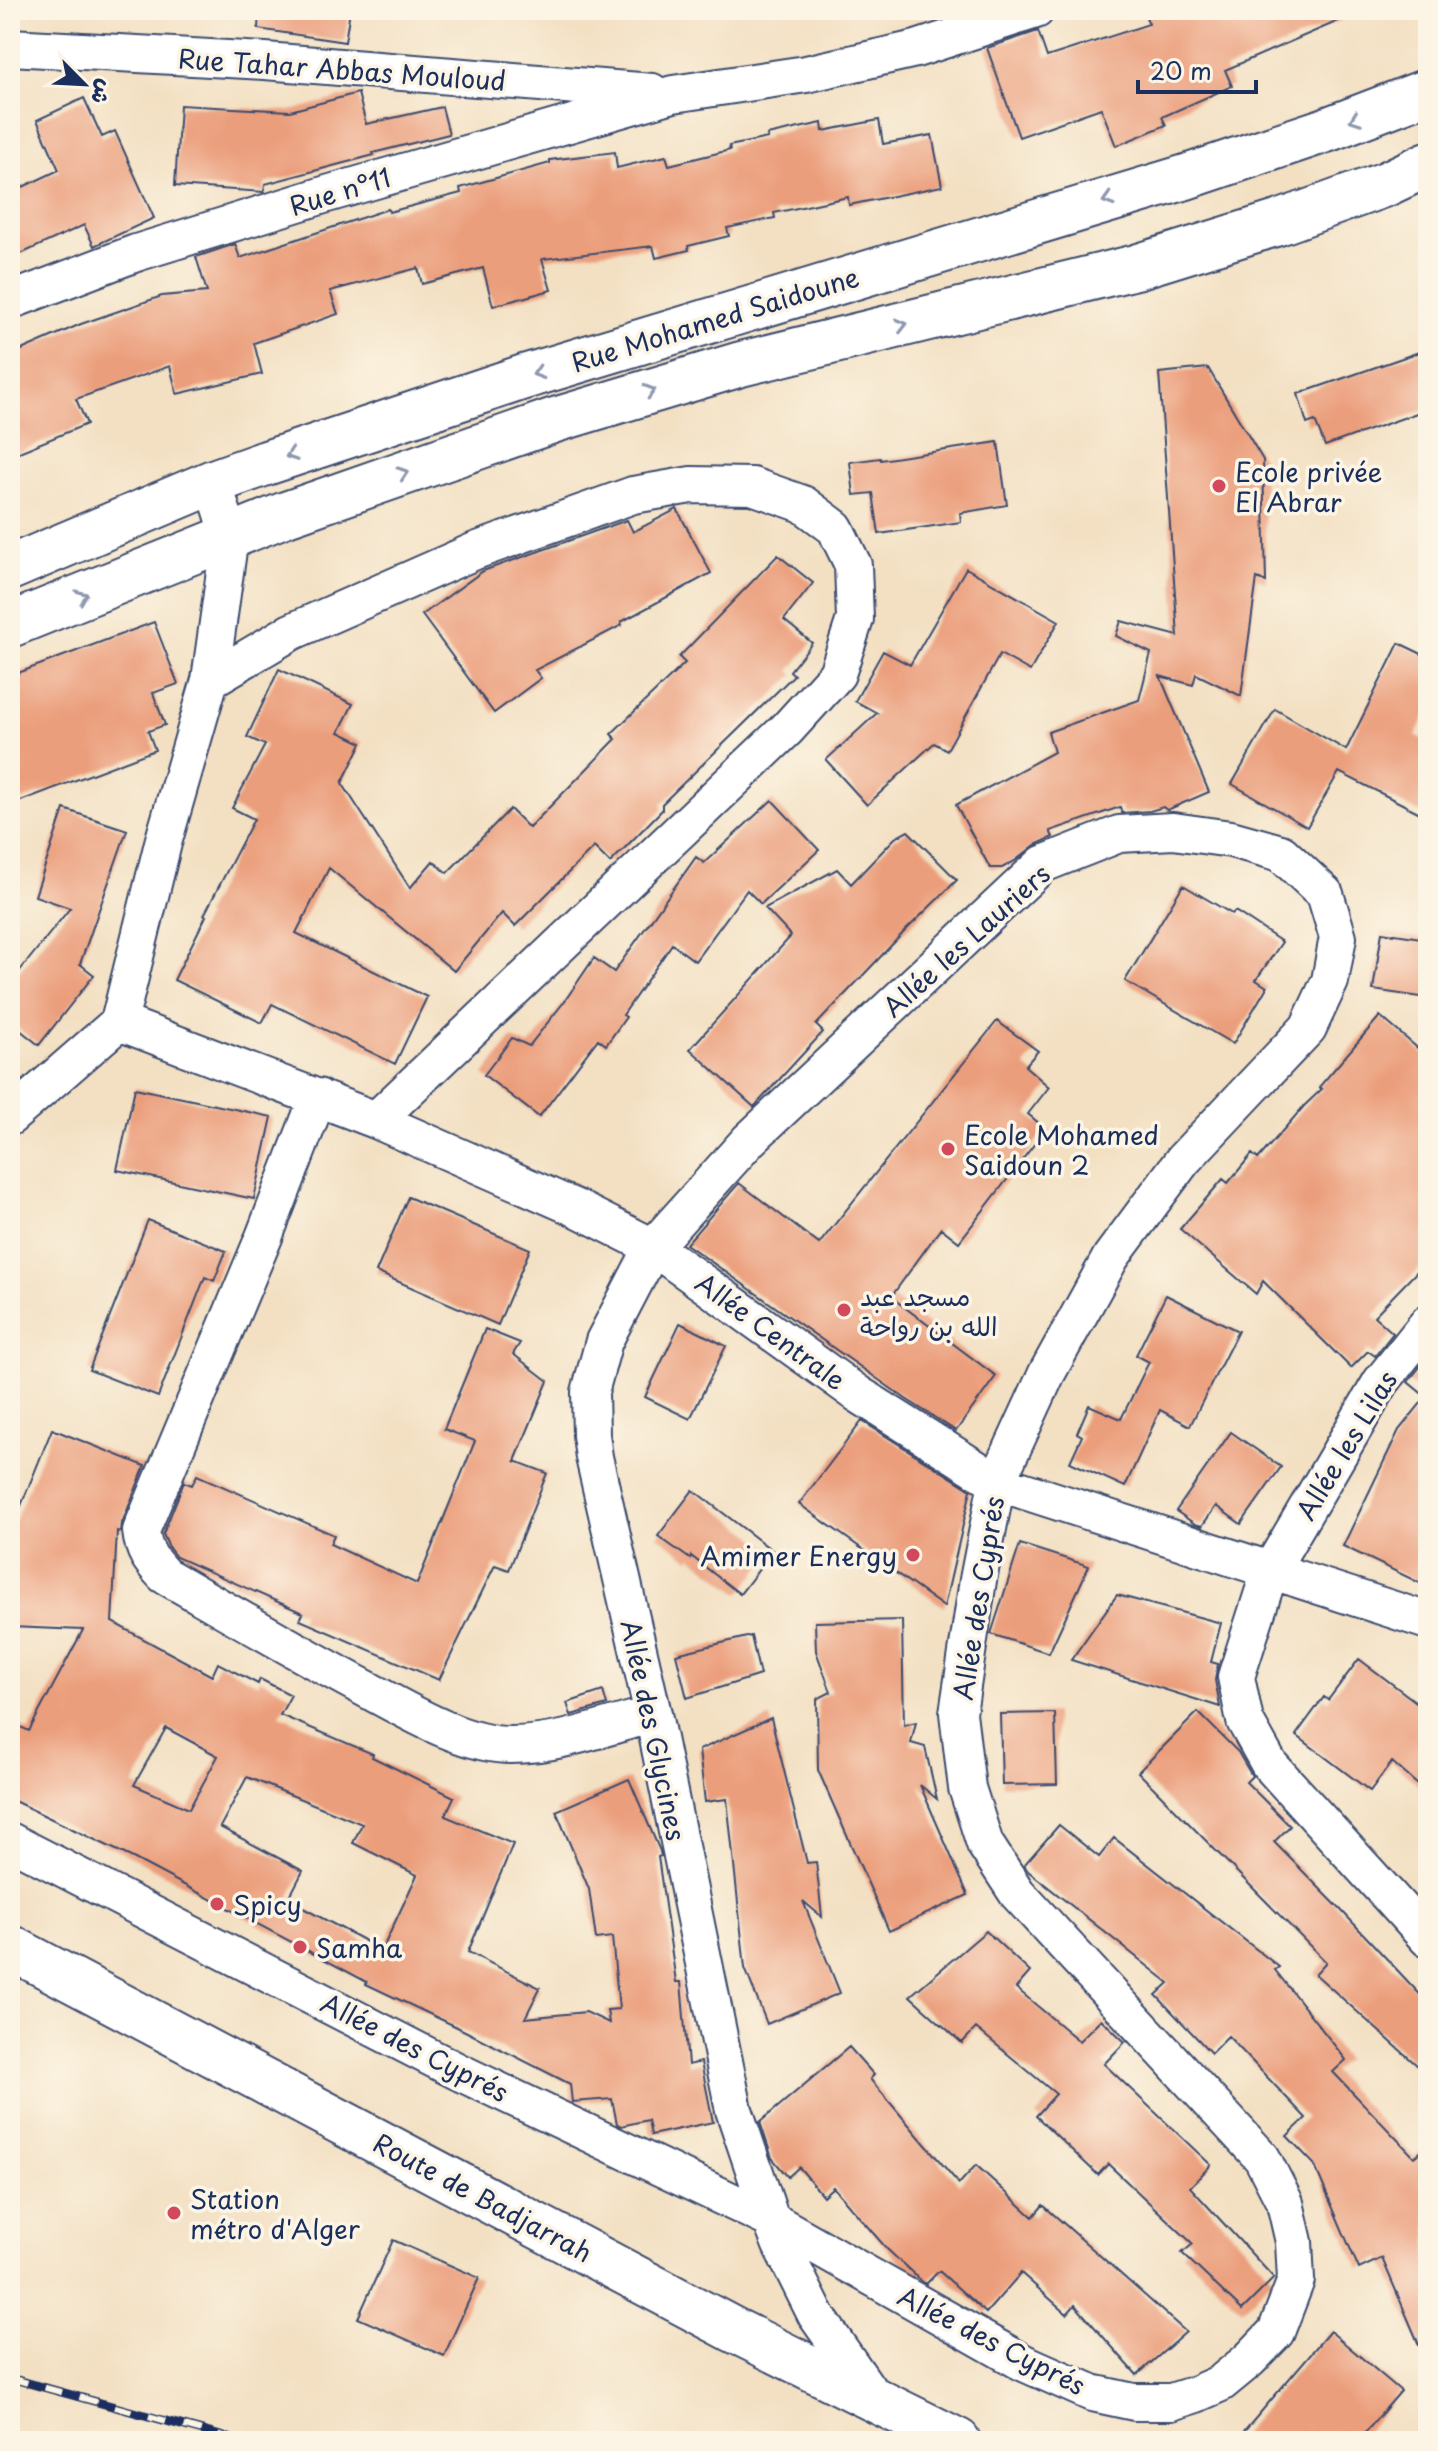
<svg xmlns="http://www.w3.org/2000/svg" width="1438" height="2451" viewBox="0 0 1438 2451" font-family="'Playpen Sans','Playpen Sans Arabic',sans-serif">
  <style>
    .building { fill: #eb9e7c; fill-rule: evenodd }
    .lines { fill: none; stroke-linecap: round; stroke-linejoin: round }
    .street-casing { stroke: #3b4a6d; stroke-width: 40 }
    .secondary-casing { stroke: #3b4a6d; stroke-width: 48 }
    .street { stroke: #fff; stroke-width: 36 }
    .secondary { stroke: #fff; stroke-width: 44 }
    .rail-casing { stroke: #1b2f5e; stroke-width: 9 }
    .rail { stroke: #fcf5e5; stroke-width: 6; stroke-dasharray: 18; stroke-linecap: butt }
    .oneway { stroke: #8d97ae }
    .poi-dot { fill: #d1495b; stroke: #fcf5e5; stroke-width: 3 }
    .labels { text-anchor: middle; dominant-baseline: central; stroke-width: 7; stroke-linejoin: round; paint-order: stroke }
    .street-label { font-size: 26px; fill: #1b2f5e; stroke: #fcf5e5 }
    .poi-label { font-size: 26px; fill: #1b2f5e; stroke: #fcf5e5; text-anchor: start }
  </style>
  <rect width="100%" height="100%" fill="#fcf5e5"/>
  <filter id="ink" filterUnits="userSpaceOnUse"><feTurbulence type="fractalNoise" baseFrequency=".0125" numOctaves="2"/><feDisplacementMap in="SourceGraphic" scale="16" xChannelSelector="R" yChannelSelector="G"/><feConvolveMatrix kernelMatrix="1 2 1 2 8 2 1 2 1" color-interpolation-filters="sRGB"/></filter>
  <filter id="wash" filterUnits="userSpaceOnUse"><feTurbulence type="fractalNoise" baseFrequency=".006" numOctaves="4" result="noise"/><feDisplacementMap in="SourceGraphic" scale="32" xChannelSelector="R" yChannelSelector="G"/><feGaussianBlur stdDeviation="1.8" result="paint"/><feColorMatrix in="noise" values="0 0 0 0 0 0 0 0 0 0 0 0 0 0 0 0 0 1.4 0 .05"/><feComposite in="paint" operator="in"/></filter>
  <g filter="url(#wash)">
    <rect width="100%" height="100%" fill="#f3e0c3"/>
    <g id="blocks">
      <path class="building" d="M 259,10 L 350,10 L 345,42 L 258,29 Z
        M 1143,10 L 1364,10 L 1225,70 L 1232,86 L 1162,117 L 1166,125 L 1116,146 L 1101,108 L 1019,137 L 987,48 L 1038,31 L 1047,57 L 1149,24 Z
        M 358,93 L 366,124 L 442,107 L 449,134 L 373,153 L 374,155 L 265,184 L 264,192 L 175,186 L 180,105 L 290,111 Z
        M 84,98 L 102,137 L 115,131 L 154,218 L 94,246 L 84,225 L 10,259 L 10,193 L 59,170 L 37,120 Z
        M 879,120 L 883,144 L 932,135 L 942,186 L 849,205 L 848,197 L 774,213 L 775,218 L 727,228 L 729,236 L 688,246 L 689,250 L 656,258 L 653,246 L 542,259 L 551,290 L 493,306 L 483,268 L 422,284 L 418,268 L 330,291 L 338,314 L 254,343 L 262,374 L 177,394 L 170,366 L 76,399 L 87,424 L 17,453 L 10,436 L 10,355 L 81,324 L 162,296 L 207,292 L 196,257 L 235,244 L 240,258 L 388,209 L 389,212 L 461,193 L 460,188 L 550,163 L 550,160 L 615,152 L 617,168 L 666,156 L 669,165 L 730,150 L 729,146 L 768,138 L 767,135 L 822,123 L 823,131 Z
        M 1428,349 L 1428,409 L 1325,446 L 1315,421 L 1307,424 L 1298,394 Z
        M 1208,368 L 1263,460 L 1266,582 L 1257,578 L 1241,696 L 1196,674 L 1193,685 L 1160,676 L 1209,792 L 1167,810 L 1163,807 L 1150,811 L 1122,813 L 1120,807 L 1050,831 L 1053,837 L 1035,845 L 1015,861 L 1002,868 L 990,868 L 956,805 L 1054,752 L 1048,732 L 1139,700 L 1151,653 L 1116,636 L 1121,621 L 1178,636 L 1159,373 Z
        M 998,442 L 1007,505 L 960,513 L 961,522 L 879,534 L 873,493 L 854,495 L 850,462 L 880,458 L 881,460 Z
        M 677,509 L 711,573 L 621,622 L 622,625 L 535,670 L 541,678 L 494,713 L 422,615 L 483,571 L 627,520 L 633,532 Z
        M 778,555 L 813,583 L 784,620 L 812,643 L 790,671 L 794,675 L 662,804 L 662,810 L 610,863 L 594,847 L 515,926 L 502,913 L 454,971 L 329,868 L 296,933 L 427,997 L 395,1064 L 272,1004 L 262,1023 L 174,980 L 206,916 L 204,915 L 254,819 L 232,808 L 265,745 L 247,737 L 279,669 L 353,704 L 339,732 L 362,743 L 342,783 L 410,888 L 433,861 L 447,873 L 510,809 L 529,828 L 616,739 L 611,734 L 685,663 L 679,657 Z
        M 966,568 L 1059,621 L 1030,671 L 1000,654 L 947,750 L 934,743 L 867,805 L 826,760 L 877,713 L 855,701 L 883,651 L 910,665 Z
        M 154,622 L 178,684 L 153,693 L 165,725 L 148,731 L 155,750 L 10,805 L 10,676 Z
        M 1399,643 L 1428,657 L 1428,711 L 1416,736 L 1428,742 L 1428,817 L 1339,772 L 1307,827 L 1232,784 L 1275,709 L 1346,750 Z
        M 772,800 L 819,850 L 761,904 L 747,890 L 695,961 L 672,944 L 623,1015 L 626,1017 L 606,1045 L 598,1039 L 539,1117 L 484,1075 L 512,1038 L 529,1046 L 564,1002 L 594,958 L 614,972 L 696,857 L 704,863 Z
        M 64,809 L 127,830 L 80,964 L 94,975 L 39,1045 L 10,1022 L 10,983 L 70,908 L 35,896 Z
        M 908,831 L 957,880 L 904,932 L 816,1025 L 823,1032 L 754,1107 L 690,1049 L 791,936 L 765,908 L 837,869 L 851,884 L 895,838 Z
        M 1183,885 L 1232,914 L 1235,911 L 1282,942 L 1256,980 L 1267,987 L 1233,1044 L 1125,981 Z
        M 1382,932 L 1428,939 L 1428,998 L 1373,990 Z
        M 1380,1016 L 1428,1057 L 1428,1260 L 1374,1316 L 1393,1333 L 1375,1356 L 1368,1351 L 1351,1368 L 1263,1281 L 1256,1294 L 1180,1229 L 1223,1179 L 1228,1183 L 1252,1154 L 1258,1159 L 1304,1106 L 1322,1089 L 1319,1087 Z
        M 997,1021 L 1038,1051 L 1025,1066 L 1049,1087 L 1028,1114 L 1046,1129 L 959,1242 L 941,1228 L 891,1297 L 996,1376 L 956,1431 L 906,1399 L 686,1244 L 739,1183 L 819,1244 Z
        M 135,1088 L 272,1117 L 254,1199 L 117,1170 Z
        M 408,1197 L 530,1249 L 498,1325 L 376,1272 Z
        M 148,1220 L 226,1251 L 214,1281 L 205,1277 L 158,1397 L 89,1370 Z
        M 1166,1295 L 1238,1331 L 1190,1426 L 1160,1410 L 1125,1487 L 1070,1462 L 1082,1436 L 1077,1433 L 1089,1405 L 1121,1419 L 1149,1362 L 1136,1355 Z
        M 680,1323 L 726,1346 L 690,1419 L 645,1397 Z
        M 485,1329 L 520,1343 L 513,1354 L 548,1381 L 515,1461 L 547,1473 L 509,1570 L 495,1565 L 439,1680 L 300,1620 L 303,1613 L 176,1557 L 169,1548 L 163,1534 L 184,1482 L 192,1485 L 197,1475 L 334,1535 L 330,1544 L 417,1584 L 475,1441 L 444,1429 Z
        M 1423,1363 L 1428,1367 L 1428,1587 L 1343,1546 L 1399,1430 L 1426,1397 L 1408,1382 Z
        M 862,1421 L 971,1490 L 944,1607 L 799,1504 Z
        M 52,1429 L 145,1466 L 122,1523 L 120,1532 L 117,1531 L 112,1622 L 212,1676 L 218,1663 L 258,1684 L 260,1679 L 291,1695 L 280,1715 L 373,1754 L 372,1757 L 454,1797 L 445,1816 L 513,1844 L 468,1952 L 540,1988 L 525,2018 L 586,2012 L 609,2023 L 607,2010 L 619,2009 L 612,1937 L 596,1939 L 589,1889 L 556,1811 L 629,1779 L 660,1851 L 661,1856 L 658,1857 L 676,1982 L 681,1982 L 688,2065 L 701,2062 L 713,2122 L 651,2135 L 648,2120 L 621,2126 L 617,2124 L 612,2099 L 572,2102 L 570,2084 L 457,2027 L 366,1984 L 367,1982 L 133,1858 L 10,1799 L 10,1722 L 29,1731 L 83,1630 L 10,1627 L 10,1533 ZM 166,1728 L 218,1756 L 189,1809 L 134,1785 ZM 247,1777 L 362,1824 L 353,1843 L 417,1875 L 382,1950 L 288,1900 L 303,1871 L 220,1827 Z
        M 1231,1432 L 1281,1467 L 1241,1524 L 1216,1506 L 1202,1526 L 1195,1524 L 1176,1511 Z
        M 693,1490 L 773,1551 L 740,1594 L 691,1556 L 690,1559 L 658,1536 Z
        M 1020,1544 L 1089,1566 L 1049,1653 L 991,1634 Z
        M 1117,1595 L 1221,1623 L 1211,1662 L 1218,1664 L 1215,1680 L 1220,1707 L 1071,1660 Z
        M 902,1620 L 904,1725 L 916,1722 L 911,1743 L 925,1747 L 937,1799 L 920,1785 L 968,1895 L 889,1931 L 818,1770 L 817,1699 L 831,1692 L 816,1651 L 815,1622 Z
        M 751,1636 L 760,1675 L 687,1698 L 676,1654 Z
        M 1359,1659 L 1428,1711 L 1428,1794 L 1392,1762 L 1370,1791 L 1296,1735 L 1324,1697 L 1328,1700 Z
        M 603,1691 L 607,1705 L 571,1715 L 567,1703 Z
        M 1198,1712 L 1238,1752 L 1252,1776 L 1246,1782 L 1290,1826 L 1274,1842 L 1341,1910 L 1428,2003 L 1428,2075 L 1315,1974 L 1326,1962 L 1138,1772 Z
        M 1055,1713 L 1057,1784 L 1002,1785 L 1000,1714 Z
        M 771,1718 L 807,1863 L 816,1862 L 822,1917 L 803,1901 L 840,1993 L 767,2024 L 745,1968 L 727,1799 L 705,1802 L 699,1750 Z
        M 1059,1825 L 1099,1857 L 1114,1838 L 1279,1967 L 1275,1970 L 1346,2060 L 1333,2072 L 1414,2157 L 1428,2146 L 1428,2366 L 1382,2258 L 1359,2269 L 1314,2164 L 1287,2136 L 1306,2118 L 1228,2036 L 1211,2053 L 1156,1995 L 1169,1983 L 1028,1871 L 1024,1865 Z
        M 986,1931 L 1030,1972 L 1016,1988 L 1079,2041 L 1101,2019 L 1125,2042 L 1104,2064 L 1211,2165 L 1190,2187 L 1274,2278 L 1242,2310 L 1182,2253 L 1193,2244 L 1108,2164 L 1098,2175 L 1036,2116 L 1056,2094 L 976,2028 L 962,2043 L 910,1996 Z
        M 849,2047 L 874,2075 L 870,2079 L 959,2184 L 976,2165 L 1033,2217 L 1043,2205 L 1186,2332 L 1137,2375 L 1075,2305 L 1067,2314 L 1021,2273 L 986,2313 L 939,2271 L 926,2284 L 920,2280 L 887,2249 L 833,2187 L 823,2196 L 799,2167 L 788,2177 L 772,2158 L 760,2122 Z
        M 393,2240 L 479,2278 L 444,2356 L 358,2318 Z
        M 1330,2331 L 1401,2391 L 1358,2441 L 1236,2441 Z"/>
    </g>
  </g>
  <g filter="url(#ink)">
    <use href="#blocks" fill-opacity="0" stroke="#3b4a6d" stroke-width="2"/>
    <g class="lines">
      <g class="street-casing">
        <path id="street" d="M 10,47 L 265,61 L 652,92
          M 10,301 L 136,253 L 327,194 L 673,94 L 806,74 L 916,49 L 1036,10
          M 210,680 L 291,632 L 475,551 L 633,495 L 691,485 L 752,486 L 803,504 L 835,528 L 853,565 L 855,619 L 837,674 L 787,729 L 376,1120
          M 119,1022 L 376,1120 L 578,1209 L 653,1247 L 858,1394 L 997,1482 L 1428,1621
          M 318,1097 L 264,1237 L 141,1531 C 143,1551 151,1561 164,1575 C 232,1614 300,1654 370,1691 C 411,1713 464,1745 511,1745 C 559,1745 608,1726 653,1714
          M 10,1117 L 119,1022 L 163,843 L 210,680 L 230,536 L 213,482
          M 1428,1323 L 1381,1382 L 1270,1571 L 1236,1677 L 1245,1721 L 1269,1764 L 1428,1939
          M 10,1841 L 457,2071 L 771,2220 L 1022,2362 L 1092,2393 L 1134,2402 L 1171,2402 L 1196,2394 L 1221,2383 L 1249,2360 L 1276,2332 L 1296,2280 L 1294,2242 L 1285,2203 L 1262,2158 L 1017,1893 L 985,1844 L 967,1788 L 958,1713 L 978,1580 L 997,1482 L 1047,1373 L 1111,1257 L 1183,1160 L 1308,1028 L 1330,981 L 1338,937 L 1325,894 L 1281,853 L 1231,839 L 1173,831 L 1119,834 L 1043,864 L 749,1140 L 653,1247 L 604,1341 L 590,1392 L 591,1435 L 594,1457 L 653,1714 L 734,2110 L 771,2220 L 781,2245 L 816,2315 L 874,2398"/>
      </g>
      <g class="secondary-casing">
        <path id="secondary" d="M 10,568 L 213,482 L 266,463 L 524,377 L 1186,177 L 1326,130 L 1428,91
          M 10,625 L 286,514 L 555,420 L 741,364 L 1136,267 L 1278,223 L 1386,184 L 1428,164
          M 10,1947 L 734,2330 L 958,2441"/>
      </g>
      <use href="#street" class="street"/>
      <use href="#secondary" class="secondary"/>
      <g class="rail-casing">
        <path id="rail" d="M 10,2378 L 239,2441
          M 10,2437 L 29,2441"/>
      </g>
      <use href="#rail" class="rail"/>
    </g>
    <defs><path id="oneway-chevron" d="M-2-3.5L2.5 0L-2 3.5" fill="none" stroke-width="1.6" stroke-linecap="round" stroke-linejoin="round" transform="scale(2)"/></defs>
    <g class="oneway">
      <use href="#oneway-chevron" transform="translate(1355 119) rotate(160)"/>
      <use href="#oneway-chevron" transform="translate(1108 200) rotate(163)"/>
      <use href="#oneway-chevron" transform="translate(902 325) rotate(-14)"/>
      <use href="#oneway-chevron" transform="translate(538 373) rotate(163)"/>
      <use href="#oneway-chevron" transform="translate(650 391) rotate(-17)"/>
      <use href="#oneway-chevron" transform="translate(291 455) rotate(161)"/>
      <use href="#oneway-chevron" transform="translate(403 473) rotate(-19)"/>
      <use href="#oneway-chevron" transform="translate(82 596) rotate(-22)"/>
    </g>
  </g>
  <g class="poi-dot">
    <circle cx="1219" cy="486" r="8"/>
    <circle cx="948" cy="1149" r="8"/>
    <circle cx="844" cy="1310" r="8"/>
    <circle cx="913" cy="1555" r="8"/>
    <circle cx="217" cy="1904" r="8"/>
    <circle cx="300" cy="1947" r="8"/>
    <circle cx="174" cy="2213" r="8"/>
  </g>
  <g class="labels">
    <g class="street-label">
      <text transform="translate(342 69) rotate(4)">Rue Tahar Abbas Mouloud</text>
      <text transform="translate(340 191) rotate(-17)">Rue n°11</text>
      <text transform="translate(715 319) rotate(-17)">Rue Mohamed Saidoune</text>
      <text transform="translate(966 940) rotate(-42)">Allée les Lauriers</text>
      <text transform="translate(771 1331) rotate(36)">Allée Centrale</text>
      <text transform="translate(1346 1445) rotate(-59)">Allée les Lilas</text>
      <text transform="translate(978 1598) rotate(-81)">Allée des Cyprés</text>
      <text transform="translate(654 1730) rotate(78)">Allée des Glycines</text>
      <text transform="translate(415 2047) rotate(27)">Allée des Cyprés</text>
      <text transform="translate(483 2197) rotate(28)">Route de Badjarrah</text>
      <text transform="translate(992 2340) rotate(27)">Allée des Cyprés</text>
    </g>
    <g class="poi-label">
      <text x="1235" y="471">Ecole privée<tspan x="1235" dy="30">El Abrar</tspan></text>
      <text x="964" y="1134">Ecole Mohamed<tspan x="964" dy="30">Saidoun 2</tspan></text>
      <text x="860" y="1295">مسجد عبد<tspan x="860" dy="30">الله بن رواحة</tspan></text>
      <text x="897" y="1555" text-anchor="end">Amimer Energy</text>
      <text x="233" y="1904">Spicy</text>
      <text x="316" y="1947">Samha</text>
      <text x="190" y="2198">Station<tspan x="190" dy="30">métro d'Alger</tspan></text>
    </g>
  </g>
  <rect width="1438" height="2451" fill="none" stroke="#fcf5e5" stroke-width="40"/>
  <g transform="translate(84 84) rotate(114)" stroke="#fcf5e5" stroke-width="6" paint-order="stroke">
  <path d="M0-6L14 30L0 20L-14 30Z" fill="#1b2f5e"/>
  <text y="-12" font-size="22" font-weight="bold" text-anchor="middle" fill="#1b2f5e">ش</text>
  </g>
  <path d="M1138 80v12h118v-12" fill="none" stroke="#1b2f5e" stroke-width="4"/>
  <text x="1150" y="80" font-size="24" fill="#1b2f5e" stroke="#fcf5e5" stroke-width="6" paint-order="stroke">20 m</text>
</svg>
